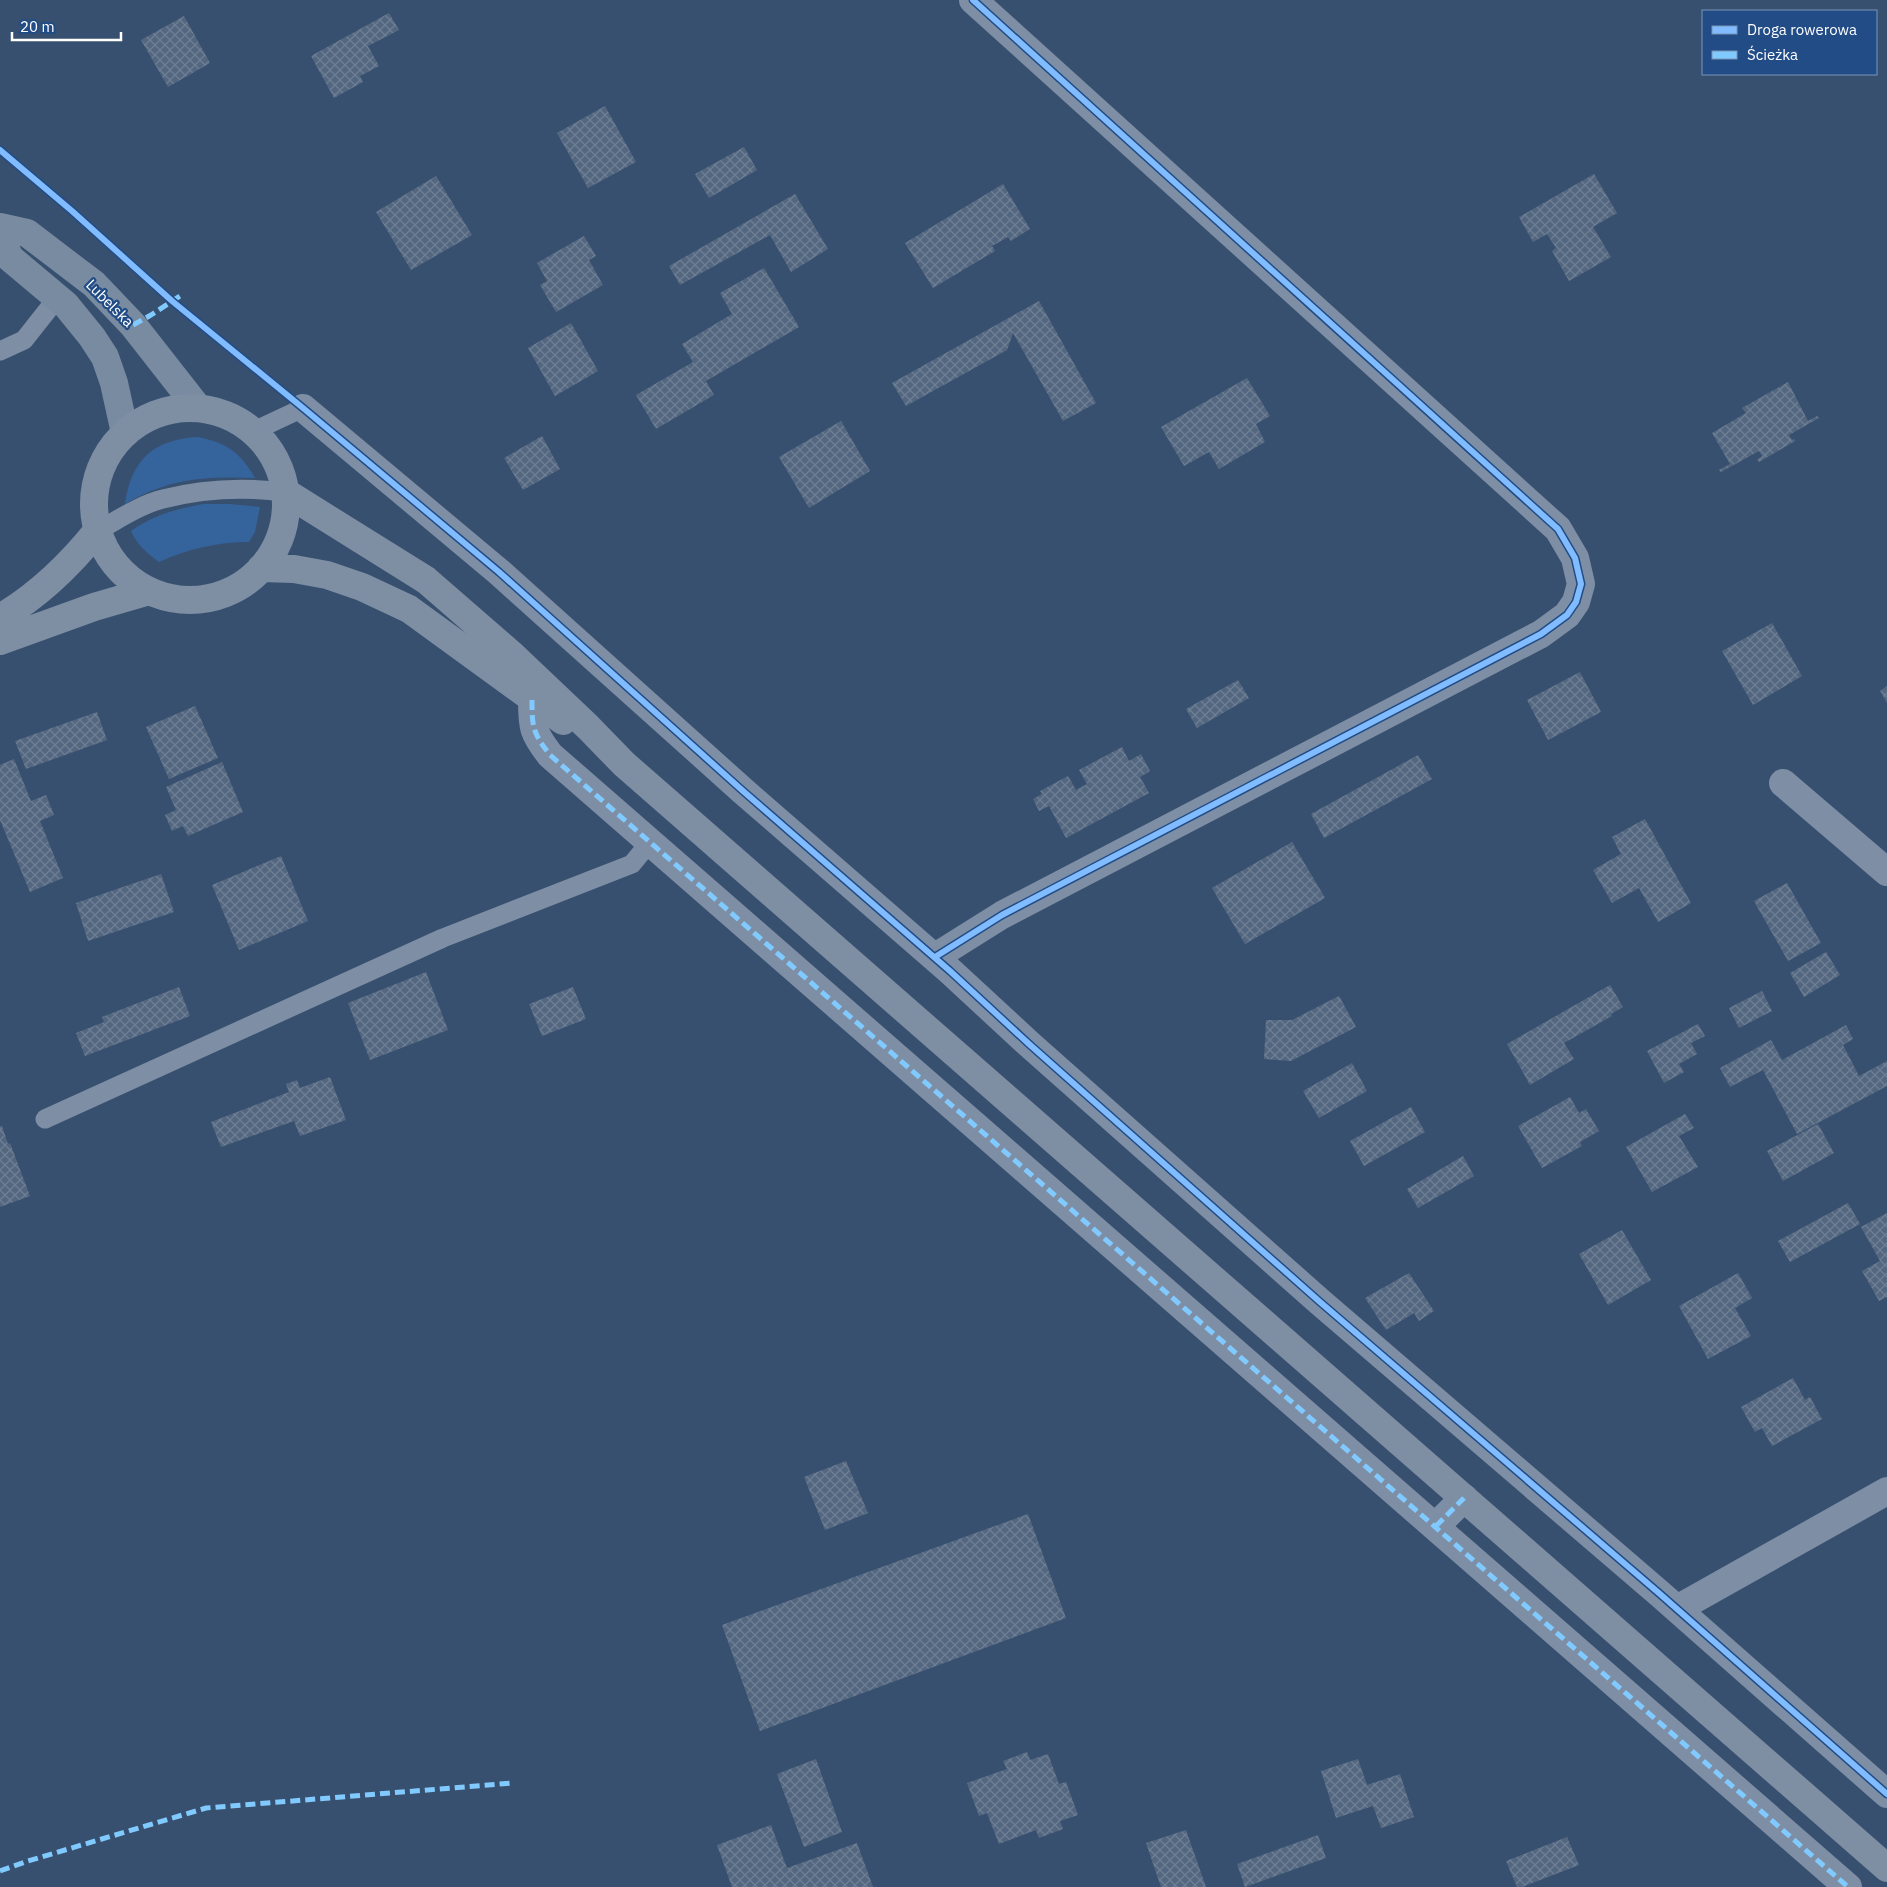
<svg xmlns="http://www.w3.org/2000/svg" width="1887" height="1887" viewBox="0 0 1887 1887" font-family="'IBM Plex Sans',sans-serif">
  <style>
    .green { fill: #35639c }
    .building { fill: url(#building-cross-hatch) }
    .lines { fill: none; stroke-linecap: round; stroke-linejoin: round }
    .service { stroke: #7e8fa5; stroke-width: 19 }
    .minor { stroke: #7e8fa5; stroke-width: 28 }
    .secondary { stroke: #798ba0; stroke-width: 28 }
    .trunk { stroke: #7e8ea3; stroke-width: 28 }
    .quiet { stroke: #80caff; stroke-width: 5; stroke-dasharray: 10 5; stroke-linecap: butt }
    .cycleway-casing { stroke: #214c86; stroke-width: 9 }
    .cycleway { stroke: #80bcff; stroke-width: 6 }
    .labels { text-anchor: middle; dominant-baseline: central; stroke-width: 4.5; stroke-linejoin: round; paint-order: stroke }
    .street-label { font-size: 15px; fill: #fff; stroke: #214c86 }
  </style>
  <defs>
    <pattern id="building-cross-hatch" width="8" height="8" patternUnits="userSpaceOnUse" patternTransform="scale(1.25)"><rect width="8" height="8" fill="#546780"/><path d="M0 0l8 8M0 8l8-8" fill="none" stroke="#6e7e93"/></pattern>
  </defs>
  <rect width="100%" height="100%" fill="#38506f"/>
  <path class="green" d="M 198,437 C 227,443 240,452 255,478 C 206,476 169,478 125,504 C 131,460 154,439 198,437 Z
    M 203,504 L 230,504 L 260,507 L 255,532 L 249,542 C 217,542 187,549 159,562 C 147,553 137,545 131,531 C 153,515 177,509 203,504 Z"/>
  <path class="building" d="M 389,13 L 399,30 L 368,46 L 379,66 L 360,76 L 363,82 L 334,98 L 311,56 Z
    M 184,16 L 210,63 L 168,87 L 141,40 Z
    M 605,106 L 636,162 L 588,188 L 557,133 Z
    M 744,147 L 757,170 L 709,198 L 695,174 Z
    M 1594,174 L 1617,213 L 1593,227 L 1611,257 L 1569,281 L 1552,251 L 1556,248 L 1547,234 L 1533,242 L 1519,217 Z
    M 436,176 L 472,235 L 411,270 L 376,212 Z
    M 1003,184 L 1030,229 L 1011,241 L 1008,237 L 992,246 L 995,251 L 933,288 L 905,243 Z
    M 795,194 L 828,249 L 791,272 L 770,235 L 680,285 L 669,266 Z
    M 584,236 L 596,256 L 589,260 L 603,285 L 556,312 L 540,285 L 547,281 L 537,263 Z
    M 764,268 L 799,327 L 706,381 L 714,395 L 656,429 L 636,395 L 693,362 L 682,344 L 732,314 L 720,293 Z
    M 1039,301 L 1096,403 L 1063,421 L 1013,333 L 1007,350 L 906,406 L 892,383 Z
    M 571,323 L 598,371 L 555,396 L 528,348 Z
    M 1247,378 L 1270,416 L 1256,424 L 1265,442 L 1219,469 L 1209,452 L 1184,466 L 1161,427 Z
    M 1788,382 L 1808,421 L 1817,416 L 1819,418 L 1789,435 L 1792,440 L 1794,439 L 1795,441 L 1759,462 L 1757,460 L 1762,456 L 1759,451 L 1721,472 L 1719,470 L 1730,464 L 1712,433 L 1746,413 L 1742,408 Z
    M 841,421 L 870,471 L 809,508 L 779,457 Z
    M 542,436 L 560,469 L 523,490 L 504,458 Z
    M 1772,623 L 1802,676 L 1753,705 L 1722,651 Z
    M 1580,672 L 1601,712 L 1548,740 L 1527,700 Z
    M 1238,680 L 1249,698 L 1197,728 L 1186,709 Z
    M 1887,686 L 1887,703 L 1880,691 Z
    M 195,706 L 218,758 L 169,779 L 146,727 Z
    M 97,712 L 107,740 L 26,769 L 15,741 Z
    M 1122,747 L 1129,761 L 1141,754 L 1150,771 L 1140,777 L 1149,793 L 1066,838 L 1049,806 L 1039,811 L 1033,799 L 1042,794 L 1040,791 L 1068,776 L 1076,790 L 1087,784 L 1079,770 Z
    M 1418,755 L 1432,779 L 1324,838 L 1311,814 Z
    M 14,759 L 31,801 L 46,795 L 54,815 L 40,821 L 63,878 L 30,892 L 0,820 L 0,765 Z
    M 222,762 L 243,812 L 188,836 L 183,826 L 172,831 L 165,815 L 176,810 L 166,787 Z
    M 1645,819 L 1691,903 L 1658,922 L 1639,888 L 1612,903 L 1593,870 L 1621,854 L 1612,837 Z
    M 1292,842 L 1325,898 L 1245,944 L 1212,888 Z
    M 281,856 L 308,921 L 239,950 L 212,885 Z
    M 161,874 L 174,912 L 88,941 L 76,903 Z
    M 1787,883 L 1821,943 L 1788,961 L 1754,901 Z
    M 1826,952 L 1840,975 L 1804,997 L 1790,973 Z
    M 426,972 L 448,1030 L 370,1060 L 348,1003 Z
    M 1610,985 L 1623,1007 L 1611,1014 L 1612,1016 L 1564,1043 L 1574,1059 L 1530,1085 L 1507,1044 Z
    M 179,987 L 190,1016 L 85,1056 L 76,1033 L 104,1022 L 102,1017 Z
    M 573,987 L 586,1019 L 542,1036 L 529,1004 Z
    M 1762,991 L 1772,1011 L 1739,1028 L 1729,1008 Z
    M 1339,996 L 1356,1027 L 1291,1061 L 1264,1059 L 1266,1020 L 1292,1020 Z
    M 1698,1024 L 1705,1036 L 1691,1043 L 1697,1054 L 1679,1064 L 1684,1072 L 1664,1083 L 1647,1051 Z
    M 1846,1025 L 1853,1039 L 1843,1045 L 1859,1076 L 1887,1061 L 1887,1086 L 1797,1134 L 1763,1070 L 1730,1087 L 1720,1068 L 1771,1040 L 1782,1060 Z
    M 1352,1063 L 1367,1091 L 1319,1118 L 1303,1091 Z
    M 330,1077 L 346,1120 L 300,1136 L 294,1121 L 221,1147 L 211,1122 L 289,1092 L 286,1084 L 297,1080 L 300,1088 Z
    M 1570,1097 L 1579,1113 L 1586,1109 L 1599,1131 L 1580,1142 L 1582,1146 L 1542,1168 L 1518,1126 Z
    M 1411,1107 L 1425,1132 L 1364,1166 L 1350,1141 Z
    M 1685,1114 L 1694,1128 L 1679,1136 L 1698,1167 L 1652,1192 L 1626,1147 Z
    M 1818,1124 L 1834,1153 L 1783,1181 L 1767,1151 Z
    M 0,1126 L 2,1126 L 8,1144 L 10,1143 L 30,1196 L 0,1207 Z
    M 1463,1156 L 1474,1176 L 1418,1208 L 1407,1189 Z
    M 1848,1203 L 1860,1224 L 1790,1262 L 1778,1241 Z
    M 1887,1213 L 1887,1297 L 1879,1301 L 1862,1271 L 1880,1261 L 1861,1227 Z
    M 1622,1230 L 1651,1280 L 1608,1305 L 1579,1254 Z
    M 1409,1273 L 1434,1311 L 1419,1321 L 1414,1313 L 1386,1330 L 1365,1298 Z
    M 1738,1273 L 1752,1298 L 1735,1308 L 1751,1336 L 1708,1359 L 1679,1306 Z
    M 1793,1378 L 1805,1400 L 1810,1397 L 1822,1419 L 1772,1446 L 1762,1428 L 1755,1432 L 1741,1407 Z
    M 846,1461 L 868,1513 L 825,1530 L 804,1477 Z
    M 1028,1514 L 1066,1618 L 760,1731 L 722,1625 Z
    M 1027,1752 L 1030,1760 L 1048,1754 L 1059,1784 L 1066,1782 L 1078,1815 L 1060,1821 L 1063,1829 L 1039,1838 L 1036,1830 L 999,1844 L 987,1813 L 979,1816 L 967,1783 L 1007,1769 L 1003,1761 Z
    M 816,1759 L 842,1832 L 804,1847 L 777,1774 Z
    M 1358,1759 L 1367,1785 L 1400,1774 L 1414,1817 L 1381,1828 L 1373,1806 L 1336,1818 L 1321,1771 Z
    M 771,1825 L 787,1868 L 857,1843 L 873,1887 L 732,1887 L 717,1845 Z
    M 1186,1830 L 1206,1887 L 1161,1887 L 1146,1843 Z
    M 1318,1835 L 1326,1858 L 1245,1887 L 1237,1864 Z
    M 1567,1837 L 1579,1865 L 1522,1887 L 1517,1887 L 1506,1861 Z"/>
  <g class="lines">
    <path class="service" d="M 0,351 L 24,340 L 58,297
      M 254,431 L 303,408
      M 97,531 C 118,520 139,505 163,499 C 202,489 245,487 285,492
      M 45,1119 L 443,938 L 632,864 L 650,842"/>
    <path class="minor" d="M 303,408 L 499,572 L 743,791 L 950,971 L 1029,1044 L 1320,1302 L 1660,1594 L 1887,1794
      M 532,700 C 532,728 533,733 550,755 L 1848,1887
      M 1783,783 L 1887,872
      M 935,957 L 1002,915 L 1541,634 L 1567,615 L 1576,602 L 1581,584 L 1575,558 L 1558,529 L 973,0
      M 1436,1526 L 1464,1498
      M 1677,1609 L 1887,1491"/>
    <path class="secondary" d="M 0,227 L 27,233 L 94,284 L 133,325 L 198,408
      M 0,237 L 10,258 L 66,305 L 92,337 L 105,357 L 114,383 L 125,433"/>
    <path class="trunk" d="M94 504a96 96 0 1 1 192 0a96 96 0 1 1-192 0Z
      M 285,492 L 426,580 L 510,653 L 588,727 L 624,764 L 1887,1868
      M 261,568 L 294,569 L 327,575 L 362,587 L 409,609 L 563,721
      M 0,618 C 39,595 69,566 97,531
      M 0,641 L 94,607 L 149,591"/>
    <path class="quiet" d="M 133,325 L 151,315 L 180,296
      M 532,700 C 532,728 533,733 550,755 L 1848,1887
      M 1436,1526 L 1464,1498
      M 0,1871 L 28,1861 L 206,1808 L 513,1783"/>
    <g class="cycleway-casing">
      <path id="cycleway" d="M 0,150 L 72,211 L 172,301 L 303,408 L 499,572 L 743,791 L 950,971 L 1029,1044 L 1320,1302 L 1660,1594 L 1887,1794
        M 935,957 L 1002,915 L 1541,634 L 1567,615 L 1576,602 L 1581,584 L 1575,558 L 1558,529 L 973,0"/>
    </g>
    <use href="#cycleway" class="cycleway"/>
  </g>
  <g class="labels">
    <g class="street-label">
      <text transform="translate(110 303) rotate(45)">Lubelska</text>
    </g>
  </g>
  <rect x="1702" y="10" width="175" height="65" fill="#214c86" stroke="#7a94b6"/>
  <rect x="1712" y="26" width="25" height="8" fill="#80bcff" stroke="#7a94b6"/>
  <text x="1747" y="35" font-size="15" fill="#ffffff">Droga rowerowa</text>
  <rect x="1712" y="51" width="25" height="8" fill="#80caff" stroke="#7a94b6"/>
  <text x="1747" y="60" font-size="15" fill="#ffffff">Ścieżka</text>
  <path d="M12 32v8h109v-8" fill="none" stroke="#ffffff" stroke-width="2.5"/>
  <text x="20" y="32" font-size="15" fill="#ffffff" stroke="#214c86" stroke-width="4" paint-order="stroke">20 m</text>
</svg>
